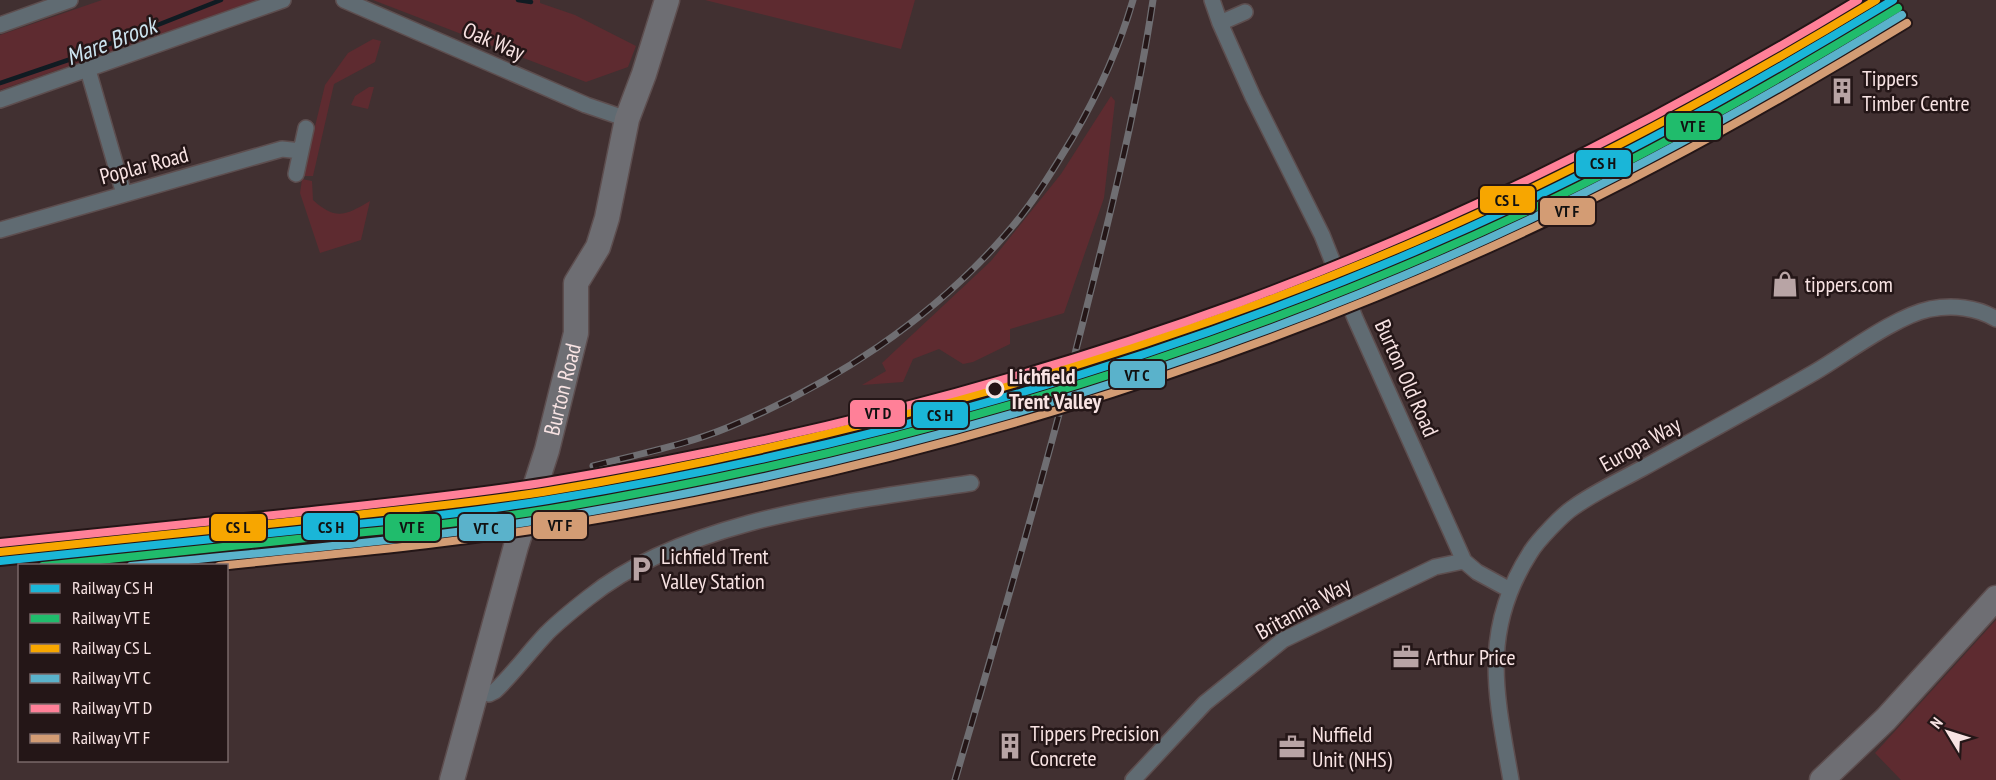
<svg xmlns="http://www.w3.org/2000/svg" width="1996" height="780" viewBox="0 0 1996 780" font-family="'PT Sans Narrow',sans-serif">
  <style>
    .green { fill: #5e2b30 }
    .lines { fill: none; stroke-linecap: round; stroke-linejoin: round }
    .stream { stroke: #101b22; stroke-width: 4.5 }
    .minor-casing { stroke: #5d4e4f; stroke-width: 18 }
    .trunk-casing { stroke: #5d4e4f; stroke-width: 27 }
    .minor { stroke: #606b72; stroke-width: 15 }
    .trunk { stroke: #6e6e73; stroke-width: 24 }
    .rail-casing { stroke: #6f6e72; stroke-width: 7 }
    .rail { stroke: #241617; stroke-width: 4.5; stroke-dasharray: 14; stroke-linecap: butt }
    .rail-1-casing { stroke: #241617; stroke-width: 12 }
    .rail-2-casing { stroke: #241617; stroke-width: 12 }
    .rail-3-casing { stroke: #241617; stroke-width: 12 }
    .rail-4-casing { stroke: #241617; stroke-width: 12 }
    .rail-5-casing { stroke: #241617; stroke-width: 12 }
    .rail-6-casing { stroke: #241617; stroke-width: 12 }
    .rail-1 { stroke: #1ab6d8; stroke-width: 8 }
    .rail-2 { stroke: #20bc6c; stroke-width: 8 }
    .rail-3 { stroke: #f7a600; stroke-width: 8 }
    .rail-4 { stroke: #5ab2cb; stroke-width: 8 }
    .rail-5 { stroke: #ff8098; stroke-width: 8 }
    .rail-6 { stroke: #d39c74; stroke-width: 8 }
    .stop-dot { fill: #241617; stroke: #f8e3e3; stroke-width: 3 }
    .labels { text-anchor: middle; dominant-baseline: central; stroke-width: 5; stroke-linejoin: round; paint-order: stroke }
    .street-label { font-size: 22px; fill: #f8e3e3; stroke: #241617 }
    .poi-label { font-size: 22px; fill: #f8e3e3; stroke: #241617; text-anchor: start }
    .stop-label { font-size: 22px; font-weight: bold; fill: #f8e3e3; stroke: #241617; text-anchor: start }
    .water-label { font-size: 24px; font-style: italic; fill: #cce3ef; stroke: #241617 }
    .line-badge { stroke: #241617; stroke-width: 2 }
    .pale-badge-label { font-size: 16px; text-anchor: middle; font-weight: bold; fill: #111 }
  </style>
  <rect width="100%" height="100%" fill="#413031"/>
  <path class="green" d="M 102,0 L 260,0 L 0,90 L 0,35 Z
    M 373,0 L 540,0 L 540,3 L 575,15 L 636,46 L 628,67 L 586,82 Z
    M 705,0 L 915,0 L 901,49 Z
    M 373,39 L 381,41 L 375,62 L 334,84 L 313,176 L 303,176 L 325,85 L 348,53 Z
    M 369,87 L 374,87 L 368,109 L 351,105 L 355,96 Z
    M 1111,96 L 1115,101 L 1104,198 L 1064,313 L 1010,329 L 1010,344 L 973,362 L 963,364 L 939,349 L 913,359 L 903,382 L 862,385 L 886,371 L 882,363 L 991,261 L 1061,174 Z
    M 302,179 L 312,181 L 313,200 C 336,221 346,215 370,201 L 361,240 L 320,253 L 300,193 Z
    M 1996,620 L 1996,780 L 1901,780 L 1875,753 Z"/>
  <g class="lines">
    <path class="stream" d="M 518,0 L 531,2
      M 0,83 L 74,58 L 221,0"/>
    <g class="minor-casing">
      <path id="minor" d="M 344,0 L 586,105 L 627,119
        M 1212,0 L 1220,23 L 1253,97 L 1322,235 L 1355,318 L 1464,561 L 1477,572 L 1510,590
        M 1220,23 L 1245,12
        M 0,25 L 70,0
        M 88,70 L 124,194
        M 0,100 L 283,0
        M 296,174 L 306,128
        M 0,230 L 282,149 L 301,151
        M 477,691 L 489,694 L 495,691 C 514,673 529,652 547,633 C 559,621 574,609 588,598 C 687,518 849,502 971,483
        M 1133,780 L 1205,703 L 1283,640 L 1435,567 L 1464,561
        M 1511,780 C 1496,695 1480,631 1530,553 C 1537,541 1563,514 1574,507 C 1595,492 1619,481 1641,469 C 1699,437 1758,405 1815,372 C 1847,353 1896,316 1930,309 C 1952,305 1977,307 1996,319"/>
    </g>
    <g class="trunk-casing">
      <g id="trunk">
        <path id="s1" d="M 452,780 L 516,546 L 547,450 L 576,333 L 576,283 L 598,247 L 607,218 L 627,119 L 644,74 L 667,0"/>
        <path d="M 1822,780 L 1886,719 L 1996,598"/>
      </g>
    </g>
    <use href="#minor" class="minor"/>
    <use href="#trunk" class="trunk"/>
    <g class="rail-casing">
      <path id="rail" d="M 593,466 C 638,454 686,445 729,427 C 833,384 931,320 1006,234 C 1032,205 1053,170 1073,137 C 1098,94 1119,48 1133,0
        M 955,780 C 1002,620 1049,460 1089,298 C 1114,199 1138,101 1153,0"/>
    </g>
    <use href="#rail" class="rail"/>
    <g class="rail-1-casing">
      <path id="rail-1" d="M 0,561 C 103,550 206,540 309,529 C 389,521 469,513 548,500 C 887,444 1222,346 1533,198 C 1657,139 1776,71 1893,0"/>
    </g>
    <g class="rail-2-casing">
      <path id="rail-2" d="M 43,566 C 131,556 219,547 307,538 C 389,530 471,522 551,509 C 891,452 1225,354 1536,207 C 1660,148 1780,79 1898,8"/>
    </g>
    <g class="rail-3-casing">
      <path id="rail-3" d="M 0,552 C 102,541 204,531 306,520 C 385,512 464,504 543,492 C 683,469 823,437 960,399 C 1123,354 1282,300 1437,232 C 1589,165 1734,86 1876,0"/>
    </g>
    <g class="rail-4-casing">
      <path id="rail-4" d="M 131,566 C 271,551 413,541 552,518 C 858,467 1161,382 1445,258 C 1604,189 1755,105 1902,15"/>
    </g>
    <g class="rail-5-casing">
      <path id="rail-5" d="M 0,543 C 101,532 202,522 303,512 C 385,503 466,495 547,482 C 782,443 1017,384 1241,302 C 1457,222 1662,119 1858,0"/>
    </g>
    <g class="rail-6-casing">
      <path id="rail-6" d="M 219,566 C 330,554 441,545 550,527 C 892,472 1232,371 1545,222 C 1669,163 1789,95 1907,23"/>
    </g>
    <use href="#rail-1" class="rail-1"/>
    <use href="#rail-2" class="rail-2"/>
    <use href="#rail-3" class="rail-3"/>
    <use href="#rail-4" class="rail-4"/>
    <use href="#rail-5" class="rail-5"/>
    <use href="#rail-6" class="rail-6"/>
  </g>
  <defs>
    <g id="building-bare" transform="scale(2.07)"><path d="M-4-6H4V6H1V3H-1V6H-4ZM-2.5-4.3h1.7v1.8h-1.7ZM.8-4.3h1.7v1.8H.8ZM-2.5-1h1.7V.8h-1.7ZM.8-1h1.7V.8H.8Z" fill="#b8a4a5" stroke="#241617" stroke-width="2.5" paint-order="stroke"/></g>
    <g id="shop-bare" transform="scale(2.07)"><path d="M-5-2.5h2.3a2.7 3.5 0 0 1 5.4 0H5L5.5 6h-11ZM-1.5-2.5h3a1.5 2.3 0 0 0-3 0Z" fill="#b8a4a5" stroke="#241617" stroke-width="2.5" paint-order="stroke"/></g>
    <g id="parking-bare" transform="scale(2.07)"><path d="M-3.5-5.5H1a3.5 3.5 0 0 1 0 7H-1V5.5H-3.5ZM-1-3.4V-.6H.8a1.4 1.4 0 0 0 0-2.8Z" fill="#b8a4a5" stroke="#241617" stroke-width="2.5" paint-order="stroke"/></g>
    <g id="office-bare" transform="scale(2.07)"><path d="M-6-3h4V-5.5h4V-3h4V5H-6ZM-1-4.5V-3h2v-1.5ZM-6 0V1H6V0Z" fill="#b8a4a5" stroke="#241617" stroke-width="2.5" paint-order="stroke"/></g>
  </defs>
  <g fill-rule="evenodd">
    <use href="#building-bare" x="1842" y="91"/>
    <use href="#shop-bare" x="1785" y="284"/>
    <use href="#parking-bare" x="641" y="569"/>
    <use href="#office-bare" x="1406" y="657"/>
    <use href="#building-bare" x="1010" y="746"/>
    <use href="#office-bare" x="1292" y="747"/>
  </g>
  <circle class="stop-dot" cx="995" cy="389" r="8"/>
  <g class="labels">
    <g class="street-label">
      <text transform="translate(494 41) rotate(23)">Oak Way</text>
      <text transform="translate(144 165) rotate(-15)">Poplar Road</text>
      <text transform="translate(1407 378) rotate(66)">Burton Old Road</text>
      <text stroke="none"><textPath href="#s1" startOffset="406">Burton Road</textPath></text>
      <text transform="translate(1640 444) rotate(-29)">Europa Way</text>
      <text transform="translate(1303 608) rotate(-29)">Britannia Way</text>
    </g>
    <g class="poi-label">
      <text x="1862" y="78">Tippers<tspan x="1862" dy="25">Timber Centre</tspan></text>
      <text x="1805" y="284">tippers.com</text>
      <text x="661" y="556">Lichfield Trent<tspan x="661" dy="25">Valley Station</tspan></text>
      <text x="1426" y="657">Arthur Price</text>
      <text x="1030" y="733">Tippers Precision<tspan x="1030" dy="25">Concrete</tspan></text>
      <text x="1312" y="734">Nuffield<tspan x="1312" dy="25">Unit (NHS)</tspan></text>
    </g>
    <g class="stop-label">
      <text x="1009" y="376">Lichfield<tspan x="1009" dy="25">Trent Valley</tspan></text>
    </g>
    <g class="water-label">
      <text transform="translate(111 41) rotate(-21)">Mare Brook</text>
    </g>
  </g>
  <g class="line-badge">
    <rect x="1665" y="112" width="57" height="29" rx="6" fill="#20bc6c"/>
    <rect x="1575" y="149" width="57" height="29" rx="6" fill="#1ab6d8"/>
    <rect x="1479" y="185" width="57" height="29" rx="6" fill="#f7a600"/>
    <rect x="1539" y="197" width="57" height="29" rx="6" fill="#d39c74"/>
    <rect x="1109" y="360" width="57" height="29" rx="6" fill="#5ab2cb"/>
    <rect x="849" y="399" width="57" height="29" rx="6" fill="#ff8098"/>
    <rect x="912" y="401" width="57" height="28" rx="6" fill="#1ab6d8"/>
    <rect x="532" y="511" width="56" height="29" rx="6" fill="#d39c74"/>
    <rect x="302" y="512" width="57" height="29" rx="6" fill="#1ab6d8"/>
    <rect x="210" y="513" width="57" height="29" rx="6" fill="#f7a600"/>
    <rect x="384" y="513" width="57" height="29" rx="6" fill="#20bc6c"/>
    <rect x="458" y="513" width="57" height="29" rx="6" fill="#5ab2cb"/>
  </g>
  <g class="pale-badge-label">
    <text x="1693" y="132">VT E</text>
    <text x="1603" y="169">CS H</text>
    <text x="1507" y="206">CS L</text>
    <text x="1567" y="217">VT F</text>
    <text x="1137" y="381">VT C</text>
    <text x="878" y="419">VT D</text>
    <text x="940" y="421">CS H</text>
    <text x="560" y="531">VT F</text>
    <text x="331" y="533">CS H</text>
    <text x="238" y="533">CS L</text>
    <text x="412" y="533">VT E</text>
    <text x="486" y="534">VT C</text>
  </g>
  <rect x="18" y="564" width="210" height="198" fill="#241617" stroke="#796869" stroke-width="1.5"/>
  <rect x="30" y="584" width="30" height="9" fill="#1ab6d8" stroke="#796869" stroke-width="1.5"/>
  <text x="72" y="594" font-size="18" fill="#f8e3e3">Railway CS H</text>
  <rect x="30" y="614" width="30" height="9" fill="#20bc6c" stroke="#796869" stroke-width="1.5"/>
  <text x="72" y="624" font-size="18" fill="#f8e3e3">Railway VT E</text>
  <rect x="30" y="644" width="30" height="9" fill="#f7a600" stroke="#796869" stroke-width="1.5"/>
  <text x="72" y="654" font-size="18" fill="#f8e3e3">Railway CS L</text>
  <rect x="30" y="674" width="30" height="9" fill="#5ab2cb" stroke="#796869" stroke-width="1.5"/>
  <text x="72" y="684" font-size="18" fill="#f8e3e3">Railway VT C</text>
  <rect x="30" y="704" width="30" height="9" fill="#ff8098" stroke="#796869" stroke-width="1.5"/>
  <text x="72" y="714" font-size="18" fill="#f8e3e3">Railway VT D</text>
  <rect x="30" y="734" width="30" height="9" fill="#d39c74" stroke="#796869" stroke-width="1.5"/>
  <text x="72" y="744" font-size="18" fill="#f8e3e3">Railway VT F</text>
  <g transform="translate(1948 732) rotate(308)" stroke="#241617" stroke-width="4.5" paint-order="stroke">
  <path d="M0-4.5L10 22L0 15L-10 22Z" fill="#f8e3e3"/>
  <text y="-9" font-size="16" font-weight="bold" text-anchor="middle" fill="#f8e3e3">N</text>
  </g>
</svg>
